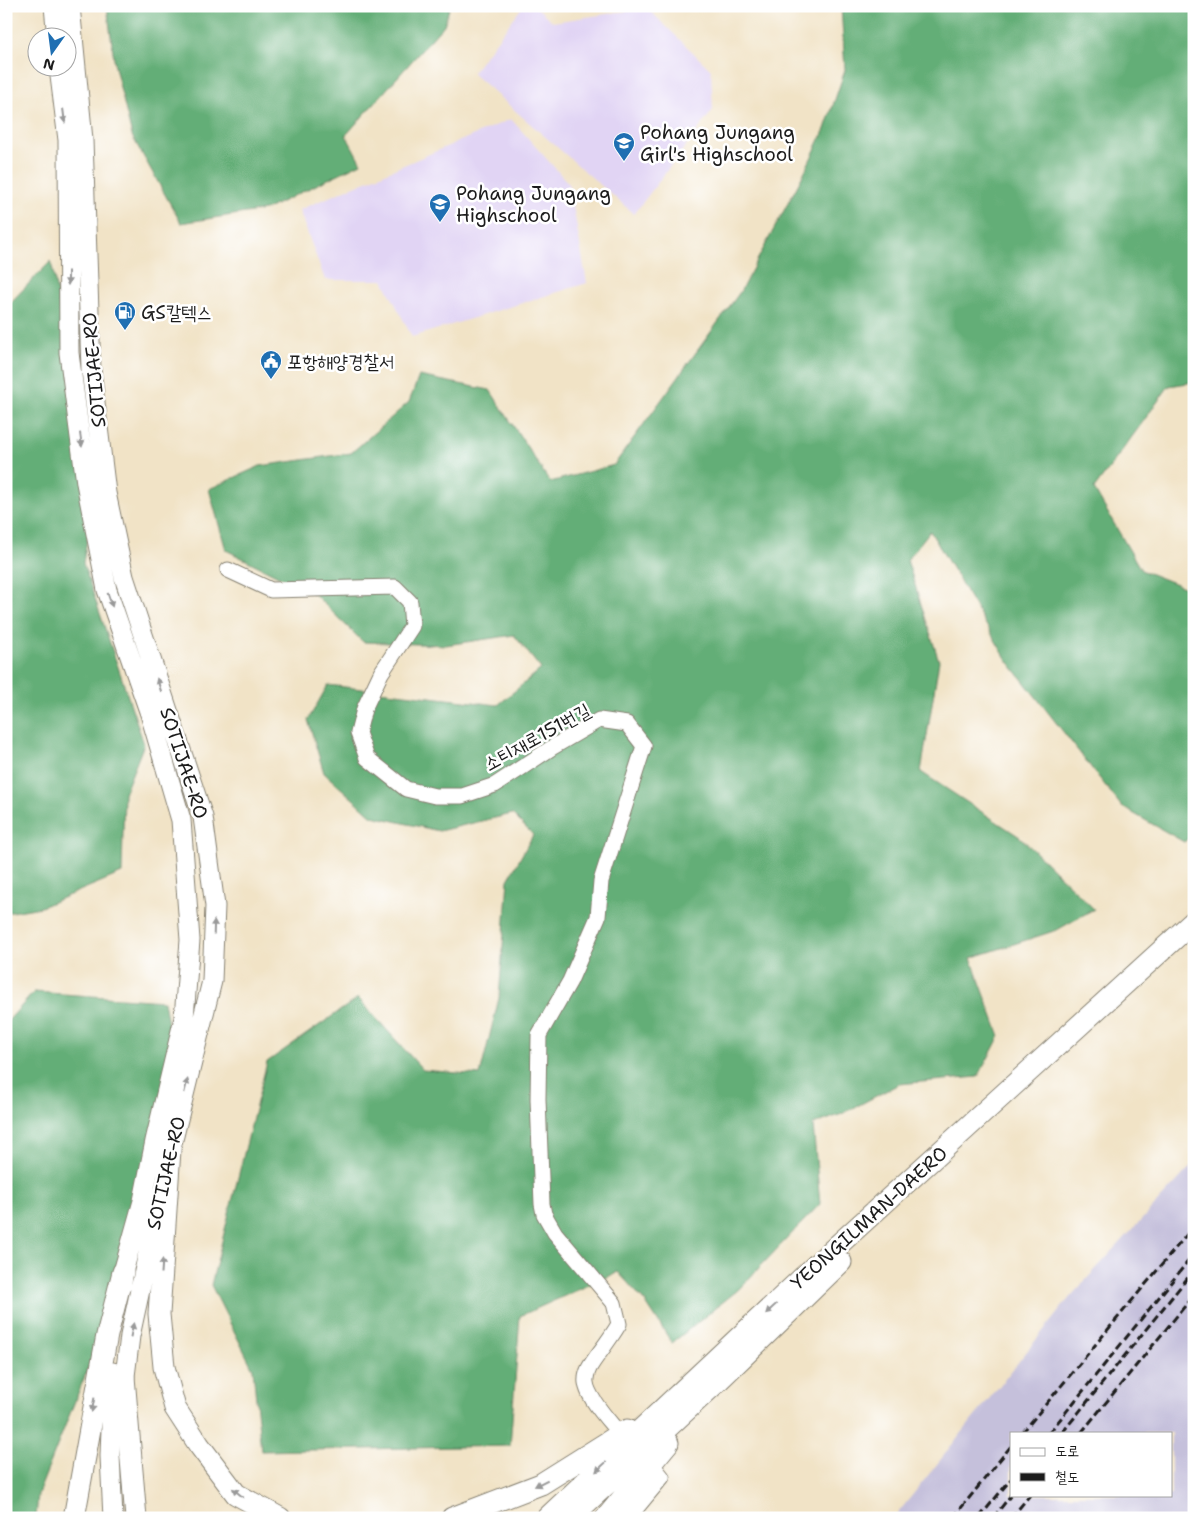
<svg xmlns="http://www.w3.org/2000/svg" width="1200" height="1524" viewBox="0 0 1200 1524" font-family="'Shantell Sans','Poor Story',sans-serif">
  <style>
    .built { fill: #e1d4f4 }
    .industrial { fill: #c5c0db; fill-rule: evenodd }
    .forest { fill: #63ae77; stroke: #40654a }
    .lines { fill: none; stroke-linecap: round; stroke-linejoin: round }
    .minor-casing { stroke: #868071; stroke-width: 17 }
    .major-casing { stroke: #868071; stroke-width: 21 }
    .highway-casing { stroke: #868071; stroke-width: 23 }
    .minor { stroke: #fff; stroke-width: 15 }
    .major { stroke: #fff; stroke-width: 19 }
    .highway { stroke: #fff; stroke-width: 21 }
    .rail { stroke: #1c1c1c; stroke-width: 3; stroke-dasharray: 8 4; stroke-linecap: butt }
    .oneway { fill: #999 }
    .labels { text-anchor: middle; dominant-baseline: central; stroke-width: 5; stroke-linejoin: round; paint-order: stroke }
    .poi-label { font-size: 19px; fill: #1c1c1c; stroke: #fff; text-anchor: start }
    .street-label { font-size: 19px; fill: #1c1c1c; stroke: #fff }
  </style>
  <rect width="100%" height="100%" fill="#fff"/>
  <filter id="ink" filterUnits="userSpaceOnUse"><feTurbulence type="fractalNoise" baseFrequency=".02" numOctaves="2"/><feDisplacementMap in="SourceGraphic" scale="10" xChannelSelector="R" yChannelSelector="G"/><feConvolveMatrix kernelMatrix="1 2 1 2 8 2 1 2 1" color-interpolation-filters="sRGB"/></filter>
  <filter id="wash" filterUnits="userSpaceOnUse"><feTurbulence type="fractalNoise" baseFrequency=".0096" numOctaves="4" result="noise"/><feDisplacementMap in="SourceGraphic" scale="20" xChannelSelector="R" yChannelSelector="G"/><feGaussianBlur stdDeviation="1.12" result="paint"/><feColorMatrix in="noise" values="0 0 0 0 0 0 0 0 0 0 0 0 0 0 0 0 0 1.4 0 .05"/><feComposite in="paint" operator="in"/></filter>
  <g filter="url(#wash)">
    <rect width="100%" height="100%" fill="#f1e3c6"/>
    <path class="built" d="M 523,6 L 535,6 L 553,22 L 647,8 L 711,70 L 713,110 L 634,214 L 472,73 Z
      M 511,119 L 569,184 L 587,283 L 412,337 L 383,280 L 325,280 L 299,210 Z"/>
    <path class="industrial" d="M 1194,1163 L 1194,1518 L 894,1518 L 1071,1296 ZM 1011,1433 L 1171,1433 L 1171,1495 L 1011,1495 Z"/>
    <path class="forest" d="M 107,6 L 450,6 L 444,25 L 346,135 L 361,163 L 265,210 L 181,223 L 132,136 L 115,67 Z
      M 841,6 L 1194,6 L 1194,382 L 1169,386 L 1094,489 L 1141,570 L 1194,591 L 1194,834 L 1184,842 L 1122,807 L 1007,660 L 930,531 L 907,560 L 939,661 L 921,772 L 1020,837 L 1094,909 L 1057,930 L 971,958 L 1000,1036 L 978,1077 L 899,1084 L 842,1114 L 813,1125 L 820,1204 L 738,1290 L 672,1343 L 646,1303 L 618,1272 L 520,1316 L 510,1446 L 261,1451 L 253,1369 L 211,1285 L 267,1062 L 358,998 L 423,1070 L 480,1075 L 499,998 L 508,880 L 533,835 L 512,814 L 439,831 L 372,816 L 324,773 L 308,720 L 328,685 L 498,705 L 541,669 L 514,635 L 446,645 L 363,642 L 314,594 L 226,550 L 209,489 L 260,466 L 351,453 L 409,402 L 419,376 L 490,390 L 550,482 L 614,465 L 740,292 L 801,179 L 825,129 L 845,70 Z
      M 51,261 L 95,494 L 83,563 L 144,744 L 124,794 L 122,873 L 41,907 L 6,913 L 6,307 Z
      M 34,992 L 164,1001 L 172,1048 L 112,1308 L 38,1494 L 36,1518 L 6,1518 L 6,1023 Z"/>
  </g>
  <g filter="url(#ink)">
    <g class="lines">
      <g class="minor-casing">
        <path id="minor" d="M 228,570 L 271,590 L 395,587 L 410,602 L 412,626 L 381,673 L 364,709 L 358,733 L 367,758 L 406,789 L 435,796 L 462,796 L 495,785 L 553,747 L 599,720 L 627,724 L 644,746 L 601,881 L 598,917 L 570,981 L 539,1035 L 538,1099 L 542,1204 L 544,1214 L 555,1233 L 614,1303 L 619,1324 C 588,1376 566,1371 613,1426
          M 628,1518 L 662,1477 L 654,1467"/>
      </g>
      <g class="major-casing">
        <path id="major" d="M 54,6 L 57,38
          M 70,6 L 83,140 L 91,369 L 106,493 L 124,577 L 203,817 L 215,906 L 212,981 L 167,1164
          M 59,68 L 68,140 L 69,353 L 86,483 L 107,590 L 150,714 L 181,820 L 190,940 L 184,1018 L 155,1141 L 143,1201 L 123,1272 L 122,1285
          M 123,1392 L 130,1336 L 160,1198
          M 113,1518 L 110,1456 L 113,1372"/>
      </g>
      <g class="highway-casing">
        <path id="highway" d="M 170,1150 L 159,1314 L 164,1367 L 175,1408 L 199,1445 L 236,1494 L 280,1518
          M 124,1377 L 136,1518
          M 74,1518 L 107,1335 L 123,1272
          M 452,1518 L 541,1484 L 627,1430
          M 547,1518 L 815,1266 L 1194,921
          M 570,1518 L 719,1380 L 841,1262
          M 606,1518 L 668,1443"/>
      </g>
      <use href="#minor" class="minor"/>
      <use href="#major" class="major"/>
      <use href="#highway" class="highway"/>
      <path class="rail" d="M 1022,1433 L 1194,1226
        M 1049,1433 L 1194,1254
        M 1062,1433 L 1194,1270
        M 1081,1433 L 1194,1295
        M 953,1518 L 1011,1446
        M 979,1518 L 1011,1479
        M 993,1518 L 1011,1495
        M 1011,1518 L 1030,1495"/>
    </g>
    <defs><path id="oneway-solid" d="M-6-.8H1V-3.2L6.5 0L1 3.2V.8H-6Z" transform="scale(1.25)"/></defs>
    <g class="oneway">
      <use href="#oneway-solid" transform="translate(64 116) rotate(83)"/>
      <use href="#oneway-solid" transform="translate(68 278) rotate(90)"/>
      <use href="#oneway-solid" transform="translate(81 440) rotate(82)"/>
      <use href="#oneway-solid" transform="translate(110 600) rotate(71)"/>
      <use href="#oneway-solid" transform="translate(159 685) rotate(-108)"/>
      <use href="#oneway-solid" transform="translate(214 927) rotate(-88)"/>
      <use href="#oneway-solid" transform="translate(186 1086) rotate(-76)"/>
      <use href="#oneway-solid" transform="translate(162 1266) rotate(-86)"/>
      <use href="#oneway-solid" transform="translate(771 1309) rotate(137)"/>
      <use href="#oneway-solid" transform="translate(132 1330) rotate(-78)"/>
      <use href="#oneway-solid" transform="translate(93 1405) rotate(101)"/>
      <use href="#oneway-solid" transform="translate(601 1467) rotate(137)"/>
      <use href="#oneway-solid" transform="translate(541 1483) rotate(153)"/>
      <use href="#oneway-solid" transform="translate(238 1493) rotate(-140)"/>
    </g>
  </g>
  <defs>
    <g id="school-pin" transform="scale(1.125)"><path d="M0 17L-7.5 6A9.5 9.5 0 1 1 7.5 6Z" fill="#1f6fb2" stroke="#fff"/><path d="M0-5L7-2L0 1L-7-2ZM-4 1L0 2.5L4 1V4Q0 6-4 4Z" fill="#fff"/></g>
    <g id="fuel-pin" transform="scale(1.125)"><path d="M0 17L-7.5 6A9.5 9.5 0 1 1 7.5 6Z" fill="#1f6fb2" stroke="#fff"/><path d="M-5.5-6h7V0h2V4h1.3V-2.5L3-4.5l.8-.8L6-3V5H2.5V1h-1V6h-7ZM-4.2-4.7v3.2H.2V-4.7Z" fill="#fff"/></g>
    <g id="civic-pin" transform="scale(1.125)"><path d="M0 17L-7.5 6A9.5 9.5 0 1 1 7.5 6Z" fill="#1f6fb2" stroke="#fff"/><path d="M-.6-6.5H3V-4.5H.6V-3L4-1V1h2V6H-6V1h2V-1L-.6-3ZM-1.2 2.5V6h2.4V2.5Z" fill="#fff"/></g>
  </defs>
  <g fill-rule="evenodd">
    <use href="#school-pin" x="624" y="143"/>
    <use href="#school-pin" x="440" y="204"/>
    <use href="#fuel-pin" x="125" y="312"/>
    <use href="#civic-pin" x="271" y="361"/>
  </g>
  <g class="labels">
    <g class="poi-label">
      <text x="640" y="132">Pohang Jungang<tspan x="640" dy="22">Girl's Highschool</tspan></text>
      <text x="456" y="193">Pohang Jungang<tspan x="456" dy="22">Highschool</tspan></text>
      <text x="141" y="312">GS칼텍스</text>
      <text x="287" y="361">포항해양경찰서</text>
    </g>
    <g class="street-label">
      <text transform="translate(94 370) rotate(-95)">SOTIJAE-RO</text>
      <text transform="translate(537 737) rotate(-29)">소티재로151번길</text>
      <text transform="translate(184 763) rotate(72)">SOTIJAE-RO</text>
      <text transform="translate(166 1173) rotate(-77)">SOTIJAE-RO</text>
      <text transform="translate(869 1218) rotate(-42)">YEONGILMAN-DAERO</text>
    </g>
  </g>
  <rect width="1200" height="1524" fill="none" stroke="#fff" stroke-width="25"/>
  <rect x="1010" y="1432" width="162" height="65" fill="#ffffff" stroke="#a4a4a4"/>
  <rect x="1020" y="1448" width="25" height="8" fill="#ffffff" stroke="#a4a4a4"/>
  <text x="1055" y="1456" font-size="15" fill="#1c1c1c">도로</text>
  <rect x="1020" y="1473" width="25" height="8" fill="#1c1c1c" stroke="#a4a4a4"/>
  <text x="1055" y="1482" font-size="15" fill="#1c1c1c">철도</text>
  <g transform="translate(52 52) rotate(194)"><circle r="24" fill="#ffffff" stroke="#a4a4a4"/>
  <path d="M0-4L9 19L0 12L-9 19Z" fill="#1f6fb2"/>
  <text y="-8" font-size="14" font-weight="bold" text-anchor="middle" fill="#1c1c1c">N</text>
  </g>
</svg>
